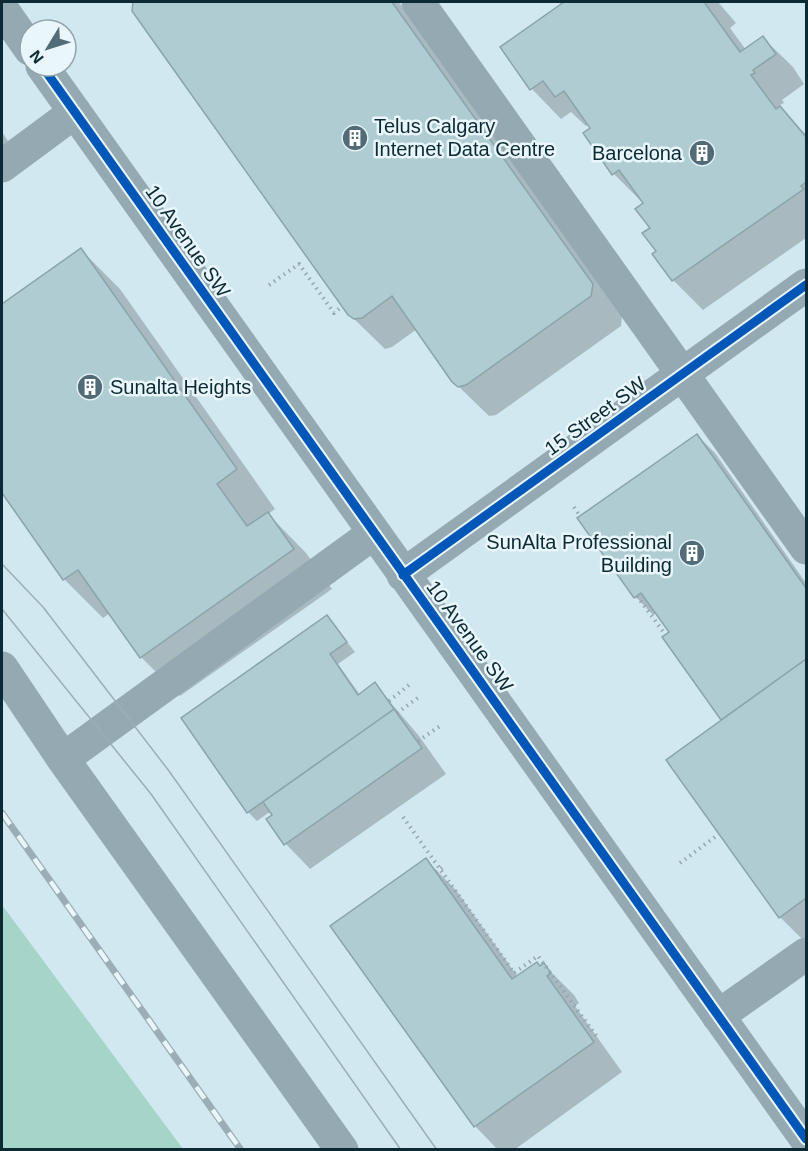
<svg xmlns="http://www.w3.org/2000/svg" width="808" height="1151" viewBox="0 0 808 1151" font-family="Helvetica,sans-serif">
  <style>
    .green { fill: #a5d5c8 }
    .shadow { fill: #0003 }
    .building { fill: #aeccd2; stroke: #8aa4a9; stroke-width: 1.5 }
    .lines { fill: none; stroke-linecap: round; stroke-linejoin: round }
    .path { stroke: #95a7af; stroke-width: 4; stroke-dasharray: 1.5 4.5; stroke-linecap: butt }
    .minor { stroke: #94a9b1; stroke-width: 33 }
    .tram { stroke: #9baeb5; stroke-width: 1.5 }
    .rail-casing { stroke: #9baeb5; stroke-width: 7 }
    .rail { stroke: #e9f6fb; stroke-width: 4.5; stroke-dasharray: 14; stroke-linecap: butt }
    .cycleway-casing { stroke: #e9f6fb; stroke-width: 13 }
    .cycleway { stroke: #0057b8; stroke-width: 9 }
    .labels { text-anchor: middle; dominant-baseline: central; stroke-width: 5; stroke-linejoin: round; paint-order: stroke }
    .poi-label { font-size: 20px; fill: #0c2a34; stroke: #e9f6fb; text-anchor: start }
    .street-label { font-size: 20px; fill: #0c2a34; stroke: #e9f6fb }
  </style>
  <rect width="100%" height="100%" fill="#d2e8f1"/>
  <path class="green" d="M 2,905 L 183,1149 L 2,1149 Z"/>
  <path class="shadow" d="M 135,2 L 399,2 L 622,315 L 621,326 L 496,415 L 489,416 L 453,381 L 417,329 L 392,347 L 385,349 L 349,314 L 133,11 Z
    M 567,2 L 718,2 L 736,23 L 730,28 L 746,50 L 763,38 L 793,67 L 804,84 L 782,100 L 784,103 L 780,105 L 806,135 L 806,238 L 703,310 L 673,280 L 654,254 L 658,252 L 644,204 L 614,174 L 589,124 L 586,126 L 571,112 L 561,119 L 532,89 L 502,47 Z
    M 2,132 L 8,141 L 2,146 Z
    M 81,250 L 120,289 L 275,509 L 268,514 L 306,553 L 332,589 L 180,696 L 141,657 L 110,613 L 103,618 L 64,579 L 2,491 L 2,306 Z
    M 697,435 L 715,453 L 806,583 L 805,942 L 780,917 L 723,720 L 664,637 L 671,632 L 657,613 L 653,615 L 636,597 L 579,518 Z
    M 327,617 L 355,652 L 338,664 L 360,695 L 375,684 L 419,736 L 446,774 L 310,869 L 286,844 L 268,819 L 274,815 L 271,811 L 257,821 L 248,812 Z
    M 426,860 L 456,890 L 518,977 L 544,965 L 574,995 L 579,1003 L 575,1006 L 622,1072 L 514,1150 L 498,1150 L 475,1126 L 332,926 Z"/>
  <path class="building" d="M 133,2 L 392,2 L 593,284 L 591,296 L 466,385 L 458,387 L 452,382 L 392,296 L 362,318 L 354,319 L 348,315 L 132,11 Z
    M 564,2 L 704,2 L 740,52 L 763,36 L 776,54 L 753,70 L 755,73 L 751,75 L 776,109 L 780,106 L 806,137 L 806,182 L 801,186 L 804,189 L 672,281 L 652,254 L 656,251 L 642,233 L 650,228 L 635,209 L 643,203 L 619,170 L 612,175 L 583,133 L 590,128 L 564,91 L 555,97 L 543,81 L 530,90 L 500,47 Z
    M 81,248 L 237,469 L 217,484 L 247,526 L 268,512 L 294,549 L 140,658 L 78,570 L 63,580 L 2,493 L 2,304 Z
    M 697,434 L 806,588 L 806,659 L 721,720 L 662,637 L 669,632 L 641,593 L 634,598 L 577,518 Z
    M 327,615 L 347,642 L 330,654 L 358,695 L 375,682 L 394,709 L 247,813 L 181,718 Z
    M 806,659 L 806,898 L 779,918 L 666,760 Z
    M 394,709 L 422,748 L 284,845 L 266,819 L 272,815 L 263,802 Z
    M 426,858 L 512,979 L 537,962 L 540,966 L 544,963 L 551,973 L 547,976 L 594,1042 L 474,1127 L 330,926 Z"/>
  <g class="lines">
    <path class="path" d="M 269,285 L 299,264 L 334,313 L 341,307
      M 574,507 L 580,516
      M 637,596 L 665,634
      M 389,701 L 409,685
      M 397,713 L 419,697
      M 418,741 L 440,726
      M 403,817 L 514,973 L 538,956 L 597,1037
      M 680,863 L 719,834
      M 436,872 L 444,866"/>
    <path class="minor" d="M 418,2 L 806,548
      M 2,9 L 30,49
      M 42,66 L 806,1139
      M 2,166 L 75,112
      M 403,575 L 806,285
      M 2,668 L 63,759
      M 718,1016 L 806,954
      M 342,1150 L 63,759 L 374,533"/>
    <path class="tram" d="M 2,564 L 43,607 L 169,771 L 437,1150
      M 2,609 L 151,794 L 401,1150"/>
    <g class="rail-casing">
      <path id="rail" d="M 2,813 L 241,1150"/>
    </g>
    <use href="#rail" class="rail"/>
    <g class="cycleway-casing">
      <path id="cycleway" d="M 42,66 L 806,1139
        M 403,575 L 806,285"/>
    </g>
    <use href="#cycleway" class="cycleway"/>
  </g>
  <defs>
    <g id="building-disc" transform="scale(1.35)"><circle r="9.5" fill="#516c76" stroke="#e9f6fb"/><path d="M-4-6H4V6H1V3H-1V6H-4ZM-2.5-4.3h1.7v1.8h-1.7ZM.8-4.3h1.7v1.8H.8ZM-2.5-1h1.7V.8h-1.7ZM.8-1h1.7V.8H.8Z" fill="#fff"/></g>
  </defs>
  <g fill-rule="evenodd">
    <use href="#building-disc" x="355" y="138"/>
    <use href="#building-disc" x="702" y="153"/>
    <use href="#building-disc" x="90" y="387"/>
    <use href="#building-disc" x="692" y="553"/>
  </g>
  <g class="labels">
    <g class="poi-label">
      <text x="374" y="126">Telus Calgary<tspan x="374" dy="23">Internet Data Centre</tspan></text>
      <text x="682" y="153" text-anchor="end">Barcelona</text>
      <text x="110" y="387">Sunalta Heights</text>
      <text x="672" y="542" text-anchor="end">SunAlta Professional<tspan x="672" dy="23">Building</tspan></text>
    </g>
    <g class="street-label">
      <text transform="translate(188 241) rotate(55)">10 Avenue SW</text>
      <text transform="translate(595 416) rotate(-36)">15 Street SW</text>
      <text transform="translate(470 636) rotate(54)">10 Avenue SW</text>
    </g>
  </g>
  <rect width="808" height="1151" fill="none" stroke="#0c2a34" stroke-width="6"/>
  <g transform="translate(48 48) rotate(232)"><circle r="28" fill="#e9f6fb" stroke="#91a4ab" stroke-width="1.5"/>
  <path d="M0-4.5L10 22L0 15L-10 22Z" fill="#516c76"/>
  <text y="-9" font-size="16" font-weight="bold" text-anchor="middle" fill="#0c2a34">N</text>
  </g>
</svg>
